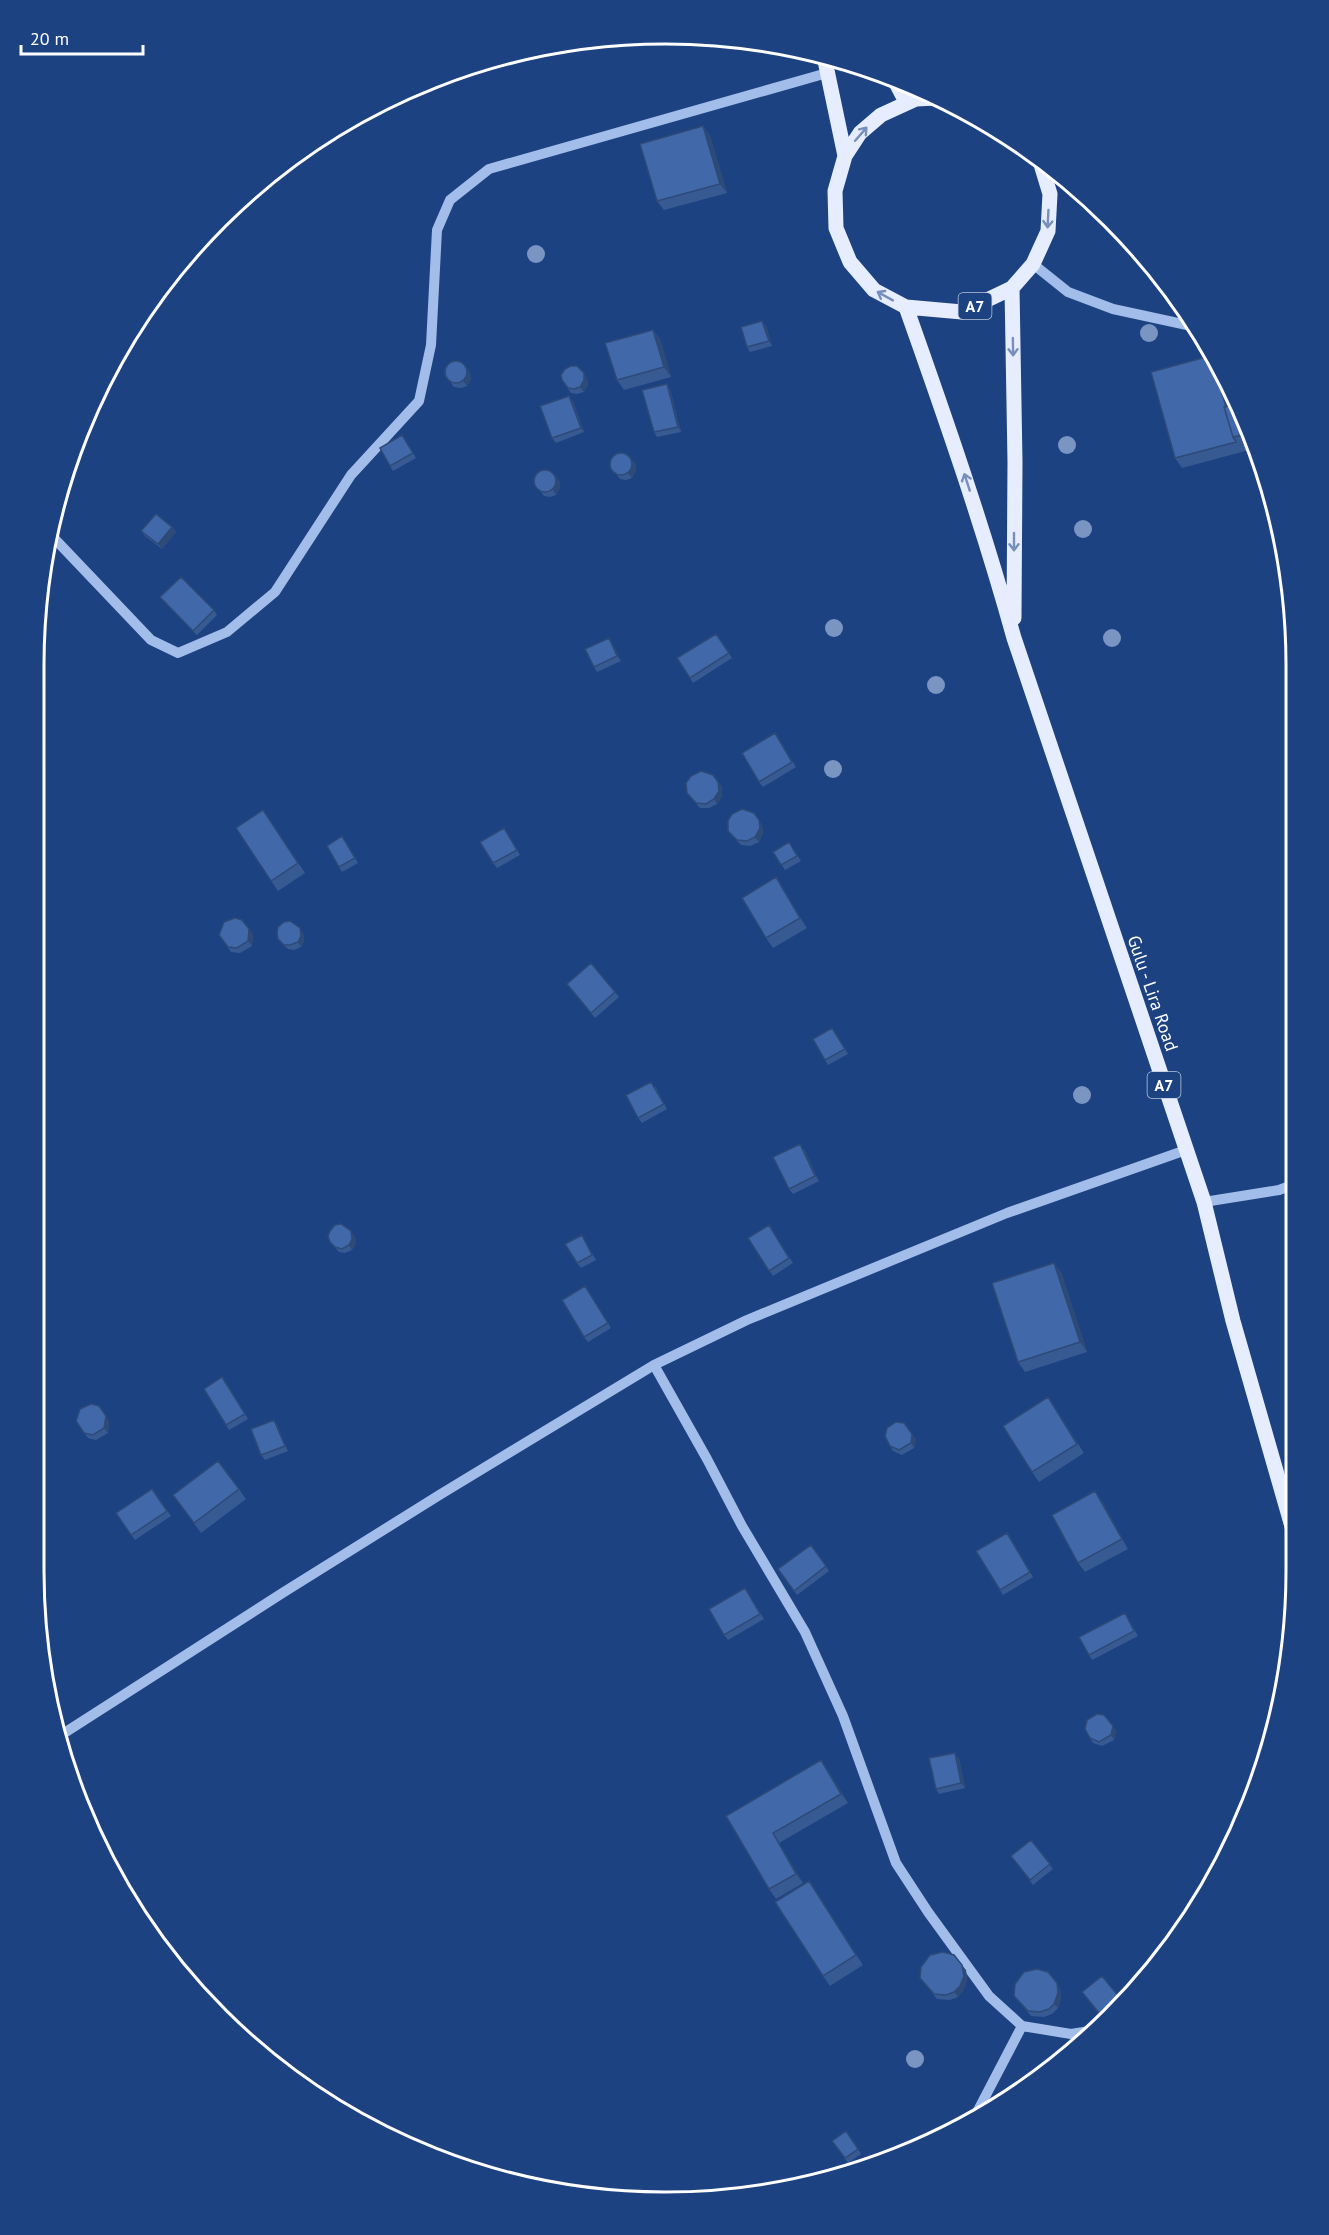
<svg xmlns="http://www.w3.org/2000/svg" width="1329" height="2235" viewBox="0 0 1329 2235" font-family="'PT Sans',sans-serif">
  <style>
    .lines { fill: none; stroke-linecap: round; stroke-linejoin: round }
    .minor { stroke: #a2bde9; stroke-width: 10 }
    .major { stroke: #e6edfe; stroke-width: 15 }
    .tree { fill: #7a95c2 }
    .wall { fill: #385a92 }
    .shaded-wall { fill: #2e4a77 }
    .building { fill: #4169aa; stroke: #2e4a77; stroke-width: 1.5 }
    .oneway { stroke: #778fba }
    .labels { text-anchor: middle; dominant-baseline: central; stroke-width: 5; stroke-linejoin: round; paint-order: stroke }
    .shield { fill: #1d4282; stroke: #bbc6da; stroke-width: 1.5 }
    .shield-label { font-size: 16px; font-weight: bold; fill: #fff }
    .street-label { font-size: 18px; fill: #fff; stroke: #1d4282 }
    .rim { fill: none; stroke: #fff; stroke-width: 3 }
  </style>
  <rect width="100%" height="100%" fill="#1d4282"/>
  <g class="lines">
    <path class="minor" d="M 916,99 L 918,87
      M 1033,264 L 1068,292 L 1113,309 L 1187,325 L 1194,325
      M 52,536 L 151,640 L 178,653 L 227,632 L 275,592 L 351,475 L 419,401 L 431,345 L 437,230 L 450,200 L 489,169 L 827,73
      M 1204,1202 L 1279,1190 L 1295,1184
      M 654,1365 L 707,1459 L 742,1526 L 805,1632 L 843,1716 L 896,1863 L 928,1912 L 989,1996 L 1022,2026 L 1071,2034 L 1096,2030
      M 58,1737 L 284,1592 L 441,1494 L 654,1365 L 747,1320 L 1007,1213 L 1186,1150
      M 974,2118 L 1022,2026"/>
    <path class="major" d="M 824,56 L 845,156
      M 893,77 L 906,102
      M 937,98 L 916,99 L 881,115 L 860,133 L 845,156 L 835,191 L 836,228 L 850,262 L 874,290 L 906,307 L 962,312 L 1012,288 L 1033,264 L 1048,231 L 1050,194 L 1040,161
      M 1012,288 L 1015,462 L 1014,618
      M 906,307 C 945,417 983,526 1014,638 L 1204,1202 L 1233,1321 L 1295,1537"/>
  </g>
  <g class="tree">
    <circle cx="536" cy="254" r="9"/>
    <circle cx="1149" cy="333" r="9"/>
    <circle cx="1067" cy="445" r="9"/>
    <circle cx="1083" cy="529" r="9"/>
    <circle cx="834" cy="628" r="9"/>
    <circle cx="1112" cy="638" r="9"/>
    <circle cx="936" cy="685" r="9"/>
    <circle cx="833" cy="769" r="9"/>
    <circle cx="1082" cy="1095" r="9"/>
    <circle cx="915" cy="2059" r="9"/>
  </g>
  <path class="wall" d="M 703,126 L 710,136 L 727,193 L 664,210 L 657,201 Z
    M 216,221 L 221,228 L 205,239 L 203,237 Z
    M 762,321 L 766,326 L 772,346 L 750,352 L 747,347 Z
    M 653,330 L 660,339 L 671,377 L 624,390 L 617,380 Z
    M 1212,350 L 1231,395 L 1227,396 L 1230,406 L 1234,404 L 1253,449 L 1182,468 L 1175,458 Z
    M 467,368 L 470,373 L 471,379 L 467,386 L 461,388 L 454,387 L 445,375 Z
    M 587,378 L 588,385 L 584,392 L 577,394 L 571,393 L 562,380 Z
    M 670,389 L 681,432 L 657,437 L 654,432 Z
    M 573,401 L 584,432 L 556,443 L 552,438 Z
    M 402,435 L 416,458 L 393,471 L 390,466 Z
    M 636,464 L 636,471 L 632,478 L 626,480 L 620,479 L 610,467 Z
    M 560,481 L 560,488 L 556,495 L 550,497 L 544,496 L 534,484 Z
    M 172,527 L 176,532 L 162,549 L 145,536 L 141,531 Z
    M 1286,570 L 1291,602 L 1288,603 L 1281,593 Z
    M 160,597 L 214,610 L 217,615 L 197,635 L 164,602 Z
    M 716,634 L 732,658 L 693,683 L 690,678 Z
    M 612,643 L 621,661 L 597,672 L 594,667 Z
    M 778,738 L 796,767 L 763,787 L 759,782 Z
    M 713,775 L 722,787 L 722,796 L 717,804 L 709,808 L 700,808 L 687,793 Z
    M 263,810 L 305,873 L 278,891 L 236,828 Z
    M 754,813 L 762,825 L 763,833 L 759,842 L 750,846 L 741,845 L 728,831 Z
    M 504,828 L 520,855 L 497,868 L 493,863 Z
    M 342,836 L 358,863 L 342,872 L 339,867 Z
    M 789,842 L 801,861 L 785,870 L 773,852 Z
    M 782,887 L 807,928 L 773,948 L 766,938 Z
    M 303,933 L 304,941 L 301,947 L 294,950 L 288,949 L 282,944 L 278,939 Z
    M 253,934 L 252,946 L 240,953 L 231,952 L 219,935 Z
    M 567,984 L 615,992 L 619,997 L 595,1018 Z
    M 832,1028 L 848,1054 L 828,1065 L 825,1060 Z
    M 655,1086 L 667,1109 L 642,1123 L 638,1118 Z
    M 804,1149 L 819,1181 L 793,1194 L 789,1189 Z
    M 769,1225 L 793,1263 L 773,1276 L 748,1238 Z
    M 582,1235 L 596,1260 L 581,1268 L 577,1263 Z
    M 355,1236 L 356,1244 L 352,1250 L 345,1253 L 339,1252 L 330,1242 Z
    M 1061,1272 L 1087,1352 L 1025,1372 L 1018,1362 Z
    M 585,1286 L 611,1328 L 588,1342 L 584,1337 Z
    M 226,1382 L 248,1419 L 229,1430 L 226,1425 Z
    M 1048,1397 L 1084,1453 L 1039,1482 L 1032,1472 Z
    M 76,1421 L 109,1421 L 108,1433 L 96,1440 L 88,1438 Z
    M 277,1425 L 288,1451 L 265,1460 L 261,1455 Z
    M 916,1439 L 914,1448 L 902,1455 L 893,1451 L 890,1446 Z
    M 152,1489 L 171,1516 L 135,1540 L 116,1513 Z
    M 239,1489 L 246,1499 L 201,1533 L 173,1495 Z
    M 1102,1501 L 1128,1549 L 1085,1572 L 1078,1563 Z
    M 1007,1533 L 1033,1577 L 1003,1595 L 1000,1590 Z
    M 811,1545 L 829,1571 L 797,1595 L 778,1569 Z
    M 748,1593 L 764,1619 L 728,1640 L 724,1635 Z
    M 1128,1618 L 1138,1636 L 1092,1660 L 1089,1655 Z
    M 1116,1731 L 1114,1740 L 1102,1746 L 1093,1743 L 1090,1738 Z
    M 959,1758 L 965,1788 L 939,1794 L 936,1789 Z
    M 828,1770 L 848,1803 L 779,1843 L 803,1883 L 776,1899 L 769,1889 L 726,1816 Z
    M 1031,1840 L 1053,1869 L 1033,1885 L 1011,1856 Z
    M 815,1890 L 863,1965 L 830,1986 L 823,1976 Z
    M 966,1970 L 967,1981 L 963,1991 L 958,1997 L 950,2000 L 937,1999 L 920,1978 Z
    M 1060,1988 L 1061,1998 L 1058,2008 L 1052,2014 L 1044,2017 L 1031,2016 L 1014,1996 Z
    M 1082,1992 L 1120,1998 L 1123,2003 L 1103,2018 Z
    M 846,2131 L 861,2154 L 848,2163 L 832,2141 Z"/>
  <path class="shaded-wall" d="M 703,126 L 710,136 L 727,193 L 720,184 Z
    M 762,321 L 766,326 L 772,346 L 769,341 Z
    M 653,330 L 660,339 L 671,377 L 664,367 Z
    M 467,368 L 470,373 L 471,379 L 467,386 L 463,381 Z
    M 584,373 L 587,378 L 588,385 L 584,392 L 580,387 Z
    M 667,384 L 670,389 L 681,432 L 678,427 Z
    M 1220,386 L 1227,396 L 1238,436 L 1234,437 Z
    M 569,396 L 573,401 L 584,432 L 581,428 Z
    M 632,459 L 636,464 L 636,471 L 632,478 L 628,473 Z
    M 556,476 L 560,481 L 560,488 L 556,495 L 553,490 Z
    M 172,527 L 176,532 L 162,549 L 158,544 Z
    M 609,638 L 612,643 L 621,661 L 617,656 Z
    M 718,782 L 722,787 L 722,796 L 717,804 L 714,799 Z
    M 759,820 L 762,825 L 763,833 L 759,842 L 755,837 Z
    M 776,877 L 782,887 L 807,928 L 800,918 Z
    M 300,928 L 303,933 L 304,941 L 301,947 L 298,942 Z
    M 249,929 L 253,934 L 252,946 L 248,941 Z
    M 800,1144 L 804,1149 L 819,1181 L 815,1176 Z
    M 351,1231 L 355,1236 L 356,1244 L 352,1250 L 349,1245 Z
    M 1054,1263 L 1061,1272 L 1087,1352 L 1080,1342 Z
    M 106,1416 L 109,1421 L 108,1433 L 104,1428 Z
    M 274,1420 L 277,1425 L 288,1451 L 285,1446 Z
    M 912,1434 L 916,1439 L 914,1448 L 911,1443 Z
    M 1095,1491 L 1102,1501 L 1128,1549 L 1122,1539 Z
    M 1113,1726 L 1116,1731 L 1114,1740 L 1111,1735 Z
    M 955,1753 L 959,1758 L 965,1788 L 961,1783 Z
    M 821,1760 L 828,1770 L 848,1803 L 841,1794 Z
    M 773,1833 L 803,1883 L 796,1874 Z
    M 962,1965 L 966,1970 L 967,1981 L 963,1991 L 958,1997 L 954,1992 Z
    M 1057,1983 L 1060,1988 L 1061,1998 L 1058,2008 L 1054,2004 Z"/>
  <path class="building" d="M 703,126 L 720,184 L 657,201 L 640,144 Z
    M 216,221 L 217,223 L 209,229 Z
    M 762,321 L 769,341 L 747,347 L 741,327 Z
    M 653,330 L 664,367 L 617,380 L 605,343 Z
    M 1212,350 L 1224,380 L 1217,382 L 1208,351 Z
    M 1210,356 L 1217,382 L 1220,386 L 1226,407 L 1224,407 L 1233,437 L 1236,442 L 1175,458 L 1151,372 Z
    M445 372a11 11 0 1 1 22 0a11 11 0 1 1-22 0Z
    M 571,366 L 577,366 L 584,373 L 584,380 L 580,387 L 574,389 L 568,388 L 562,380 L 561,375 L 565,369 Z
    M 667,384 L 678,427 L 654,432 L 642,390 Z
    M 569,396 L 581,428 L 552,438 L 540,406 Z
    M 1234,404 L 1247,434 L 1233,437 L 1224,407 Z
    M 402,435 L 413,453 L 390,466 L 380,448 Z
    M610 464a11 11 0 1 1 22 0a11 11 0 1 1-22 0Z
    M534 481a11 11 0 1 1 22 0a11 11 0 1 1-22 0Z
    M 156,514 L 172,527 L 158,544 L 141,531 Z
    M 1286,570 L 1290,592 L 1281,593 L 1278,571 Z
    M 181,577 L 214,610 L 193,631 L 160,597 Z
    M 716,634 L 729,653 L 690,678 L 677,658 Z
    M 609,638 L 617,656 L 594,667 L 585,649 Z
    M 775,733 L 792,762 L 759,782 L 742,753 Z
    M 701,771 L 713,775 L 718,782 L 719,791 L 714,799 L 706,804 L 696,803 L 687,793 L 686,783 L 691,776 Z
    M 742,809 L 754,813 L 759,820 L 760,828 L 755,837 L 747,841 L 737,840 L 728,831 L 728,821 L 732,814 Z
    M 263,810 L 298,863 L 271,881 L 236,828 Z
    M 504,828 L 517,850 L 493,863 L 480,842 Z
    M 342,836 L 355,858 L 339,867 L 327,846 Z
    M 789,842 L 797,856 L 781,865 L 773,852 Z
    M 776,877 L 800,918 L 766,938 L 742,898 Z
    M 235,918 L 242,920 L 249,929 L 248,941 L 237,948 L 228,947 L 219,935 L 224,922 Z
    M 290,921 L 300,928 L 301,936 L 298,942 L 290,945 L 284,945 L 278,939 L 277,933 L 278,927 L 284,922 Z
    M 591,963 L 615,992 L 591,1013 L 567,984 Z
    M 832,1028 L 845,1049 L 825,1060 L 813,1039 Z
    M 651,1082 L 664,1104 L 638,1118 L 626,1095 Z
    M 800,1144 L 815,1176 L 789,1189 L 773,1157 Z
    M 341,1224 L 351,1231 L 352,1239 L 349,1245 L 342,1249 L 335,1247 L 330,1242 L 328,1236 L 330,1231 L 335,1225 Z
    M 769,1225 L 789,1258 L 769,1271 L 748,1238 Z
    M 582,1235 L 592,1255 L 577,1263 L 565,1244 Z
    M 1054,1263 L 1080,1342 L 1018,1362 L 992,1283 Z
    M 585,1286 L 608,1323 L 584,1337 L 562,1300 Z
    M 222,1377 L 245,1414 L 226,1425 L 204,1389 Z
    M 1048,1397 L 1077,1444 L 1032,1472 L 1003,1426 Z
    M 91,1404 L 99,1406 L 106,1416 L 104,1428 L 93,1435 L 84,1433 L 76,1421 L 80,1409 Z
    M 274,1420 L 285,1446 L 261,1455 L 251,1429 Z
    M 896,1422 L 904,1423 L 912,1434 L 911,1443 L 899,1450 L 890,1446 L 885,1436 L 887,1428 Z
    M 218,1461 L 239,1489 L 194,1523 L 173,1495 Z
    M 152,1489 L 167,1511 L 131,1535 L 116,1513 Z
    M 1095,1491 L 1122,1539 L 1078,1563 L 1052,1515 Z
    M 1007,1533 L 1030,1572 L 1000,1590 L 976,1551 Z
    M 811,1545 L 826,1566 L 794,1591 L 778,1569 Z
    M 745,1588 L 760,1614 L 724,1635 L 709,1609 Z
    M 1125,1613 L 1134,1631 L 1089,1655 L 1079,1637 Z
    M 1097,1714 L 1104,1715 L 1113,1726 L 1111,1735 L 1099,1742 L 1090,1738 L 1085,1729 L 1087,1720 Z
    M 955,1753 L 961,1783 L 936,1789 L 929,1758 Z
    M 821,1760 L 841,1794 L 773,1833 L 796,1874 L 769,1889 L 726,1816 Z
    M 1031,1840 L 1050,1864 L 1030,1880 L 1011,1856 Z
    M 809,1881 L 856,1955 L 823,1976 L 775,1902 Z
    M 943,1952 L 954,1955 L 962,1965 L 964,1976 L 960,1986 L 954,1992 L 946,1995 L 934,1994 L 920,1978 L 921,1967 L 930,1955 Z
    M 1037,1969 L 1048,1972 L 1057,1983 L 1058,1993 L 1054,2004 L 1049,2009 L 1040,2012 L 1028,2011 L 1014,1996 L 1015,1984 L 1024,1972 Z
    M 1102,1976 L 1120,1998 L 1099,2013 L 1082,1992 Z
    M 846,2131 L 858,2149 L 845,2158 L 832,2141 Z"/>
  <defs><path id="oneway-shaft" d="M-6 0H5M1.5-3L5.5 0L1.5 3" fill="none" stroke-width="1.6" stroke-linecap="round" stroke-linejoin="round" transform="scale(1.5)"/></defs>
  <g class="oneway">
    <use href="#oneway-shaft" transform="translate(861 134) rotate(-49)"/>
    <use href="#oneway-shaft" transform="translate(1048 219) rotate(93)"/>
    <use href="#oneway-shaft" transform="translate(885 296) rotate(-151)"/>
    <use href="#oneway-shaft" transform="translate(1013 347) rotate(89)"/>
    <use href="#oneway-shaft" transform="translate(967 482) rotate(-108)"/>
    <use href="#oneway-shaft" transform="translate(1014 542) rotate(90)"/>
  </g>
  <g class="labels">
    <g class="shield">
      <rect x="958.5" y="293" width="33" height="26" rx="4.5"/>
      <rect x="1147.5" y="1072" width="33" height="26" rx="4.5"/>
    </g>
    <g class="shield-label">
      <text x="975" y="306">A7</text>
      <text x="1164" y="1085">A7</text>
    </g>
    <g class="street-label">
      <text transform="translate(1153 993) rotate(71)">Gulu - Lira Road</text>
    </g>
  </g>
  <path d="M0 0H1329V2235H0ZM665 44H665A621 621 0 0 1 1286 665V1571A621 621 0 0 1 665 2192H665A621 621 0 0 1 44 1571V665A621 621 0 0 1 665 44Z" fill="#1d4282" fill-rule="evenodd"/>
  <path class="rim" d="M665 44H665A621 621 0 0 1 1286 665V1571A621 621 0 0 1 665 2192H665A621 621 0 0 1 44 1571V665A621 621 0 0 1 665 44Z"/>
  <path d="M21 45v9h122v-9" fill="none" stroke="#ffffff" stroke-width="3"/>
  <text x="30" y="45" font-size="18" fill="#ffffff" stroke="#1d4282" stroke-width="4.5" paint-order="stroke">20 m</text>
</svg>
